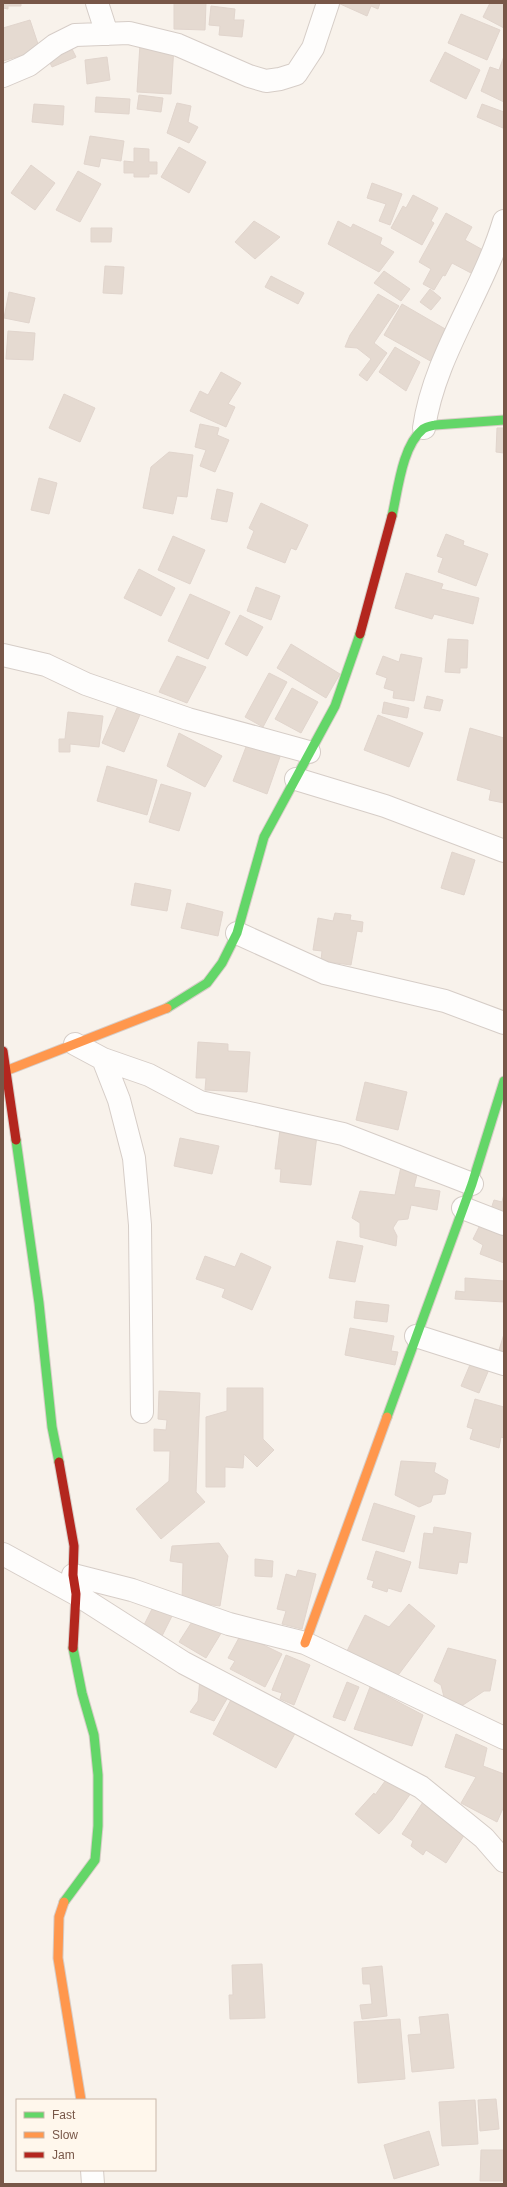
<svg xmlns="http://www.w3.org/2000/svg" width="507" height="2187" viewBox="0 0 507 2187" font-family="Arial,sans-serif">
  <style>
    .building { fill: #e5dad1; stroke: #e1d5cd }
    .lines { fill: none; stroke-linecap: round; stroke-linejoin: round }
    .street-casing { stroke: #d6cdc7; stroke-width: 24 }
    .fast-casing { stroke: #d7cdc7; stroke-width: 11 }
    .slow-casing { stroke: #d7cdc7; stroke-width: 11 }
    .jam-casing { stroke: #d7cdc7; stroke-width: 11 }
    .street { stroke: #fefdfc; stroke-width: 22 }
    .fast { stroke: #63d668; stroke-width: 9 }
    .slow { stroke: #ff974d; stroke-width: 9 }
    .jam { stroke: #b3261e; stroke-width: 9 }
  </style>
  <rect width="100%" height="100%" fill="#f8f2eb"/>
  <path class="building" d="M 3,3 L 21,3 L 21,6 L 8,6 L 8,9 L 3,8 Z
    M 174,3 L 206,3 L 205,30 L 174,29 Z
    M 338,3 L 380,3 L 378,9 L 371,6 L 367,16 Z
    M 490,3 L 504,3 L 504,28 L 483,17 Z
    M 211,6 L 235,9 L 234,20 L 244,20 L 242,37 L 219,35 L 220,26 L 209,25 Z
    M 461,14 L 500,30 L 487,60 L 448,43 Z
    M 30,20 L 40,50 L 3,61 L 3,28 Z
    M 69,43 L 76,57 L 52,67 L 46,55 Z
    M 140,44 L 174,46 L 171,94 L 137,92 Z
    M 445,52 L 480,70 L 466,99 L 430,81 Z
    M 504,56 L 504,102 L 481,91 L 490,67 L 499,70 Z
    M 107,57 L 110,80 L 87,84 L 85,60 Z
    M 139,95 L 163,98 L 161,112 L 137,109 Z
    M 96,97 L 130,99 L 129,114 L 95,112 Z
    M 177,103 L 191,106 L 188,122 L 198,127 L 189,143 L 167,133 Z
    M 34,104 L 64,106 L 63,125 L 32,122 Z
    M 482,104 L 504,112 L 503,128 L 477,117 Z
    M 90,136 L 124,141 L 121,161 L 101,158 L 99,167 L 84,164 Z
    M 179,147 L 206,162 L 189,193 L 161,177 Z
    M 134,148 L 149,149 L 149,162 L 157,162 L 157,174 L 149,174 L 149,177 L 134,177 L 134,173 L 124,173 L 124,161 L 134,162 Z
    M 31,165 L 55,183 L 35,210 L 11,193 Z
    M 78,171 L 101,184 L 80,222 L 56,210 Z
    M 372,183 L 402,194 L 390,225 L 379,221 L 386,204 L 367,198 Z
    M 413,195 L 438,208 L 431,221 L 434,223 L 422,245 L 391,228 L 403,206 L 406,208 Z
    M 446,213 L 472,227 L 465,240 L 483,250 L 471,273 L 452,263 L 445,276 L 443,275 L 434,290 L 423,284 L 431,269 L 419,262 Z
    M 254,221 L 280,237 L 255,259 L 235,242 Z
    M 338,221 L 351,228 L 353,224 L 382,238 L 380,244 L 394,252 L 379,272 L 328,244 Z
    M 91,228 L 112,228 L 111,242 L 91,242 Z
    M 105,266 L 124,267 L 122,294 L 103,293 Z
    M 384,271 L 410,289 L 401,301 L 374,283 Z
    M 271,276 L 304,293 L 298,304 L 265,287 Z
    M 430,289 L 441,298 L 431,310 L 420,302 Z
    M 9,292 L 35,298 L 29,323 L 4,318 Z
    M 378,294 L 399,306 L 374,343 L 387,353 L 367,381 L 359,375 L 371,359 L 357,348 L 345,347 L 350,335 Z
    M 402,304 L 447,330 L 438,345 L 442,348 L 434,363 L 384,335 Z
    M 8,331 L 35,333 L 33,360 L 6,359 Z
    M 395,347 L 420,362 L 406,391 L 379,372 Z
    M 221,372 L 241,383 L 228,404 L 235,407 L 226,427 L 190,411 L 200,391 L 208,395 Z
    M 64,394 L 95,408 L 80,442 L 49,428 Z
    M 200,424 L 219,428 L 217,435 L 229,440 L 215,472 L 200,466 L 206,450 L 195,447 Z
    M 497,428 L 504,428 L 504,453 L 496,452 Z
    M 169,452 L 193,455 L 187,497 L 177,496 L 173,514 L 143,508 L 151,467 Z
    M 39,478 L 57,483 L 49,514 L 31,510 Z
    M 217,489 L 233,493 L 227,522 L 211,519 Z
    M 261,503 L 308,525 L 296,550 L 291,548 L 285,563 L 247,548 L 254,531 L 249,528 Z
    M 446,534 L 464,541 L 463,545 L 488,554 L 476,586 L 438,572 L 443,558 L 437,556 Z
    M 173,536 L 205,550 L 190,584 L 158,570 Z
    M 139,569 L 175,588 L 161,616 L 124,598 Z
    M 406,573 L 443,584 L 441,589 L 479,598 L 473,624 L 434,614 L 432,619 L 395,608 Z
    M 256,587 L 280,596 L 271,620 L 247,611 Z
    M 190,594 L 230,612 L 208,659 L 168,641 Z
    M 240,615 L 263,627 L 247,656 L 225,644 Z
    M 448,639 L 468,640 L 467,668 L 460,668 L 460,673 L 445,672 Z
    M 291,644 L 340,674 L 326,698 L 277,668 Z
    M 401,654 L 422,658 L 414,701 L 393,698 L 394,691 L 384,688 L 387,678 L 376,674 L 383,656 L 399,662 Z
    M 177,656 L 206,667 L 187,703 L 159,692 Z
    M 269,673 L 287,682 L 263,727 L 245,717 Z
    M 292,688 L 318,702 L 301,733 L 275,719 Z
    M 427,696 L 443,700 L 440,711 L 424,708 Z
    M 120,701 L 142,710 L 124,752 L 102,743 Z
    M 384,702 L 409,708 L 407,718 L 382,713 Z
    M 68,712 L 103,716 L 99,747 L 70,744 L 70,752 L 59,752 L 59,739 L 65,739 Z
    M 378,715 L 423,733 L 409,767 L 364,750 Z
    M 470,728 L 504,738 L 504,803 L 489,800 L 491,790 L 457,780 Z
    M 179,733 L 222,756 L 205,787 L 167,766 Z
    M 249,739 L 282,751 L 267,794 L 233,781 Z
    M 107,766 L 157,780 L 147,815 L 97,801 Z
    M 161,784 L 191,793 L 179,831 L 149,822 Z
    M 452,852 L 475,860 L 464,895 L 441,888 Z
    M 135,883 L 171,890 L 167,911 L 131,905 Z
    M 187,903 L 223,912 L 218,936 L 181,928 Z
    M 335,913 L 351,915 L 350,920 L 363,922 L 362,932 L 357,931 L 351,965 L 321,961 L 322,951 L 313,950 L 318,918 L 333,921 Z
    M 198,1042 L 228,1044 L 228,1051 L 250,1052 L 247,1092 L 205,1090 L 206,1078 L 196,1078 Z
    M 365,1082 L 407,1092 L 398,1130 L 356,1120 Z
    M 280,1130 L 317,1135 L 311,1185 L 280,1182 L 281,1169 L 275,1169 Z
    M 180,1138 L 219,1146 L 212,1174 L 174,1166 Z
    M 402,1162 L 419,1166 L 414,1187 L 440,1191 L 437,1210 L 411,1205 L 408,1219 L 398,1220 L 393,1228 L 397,1236 L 396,1246 L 360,1237 L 360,1223 L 352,1218 L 360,1191 L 395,1195 Z
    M 504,1194 L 504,1216 L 490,1212 L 494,1200 L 502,1202 Z
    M 481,1223 L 504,1234 L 504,1263 L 480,1254 L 483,1245 L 473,1239 Z
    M 337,1241 L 363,1246 L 355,1282 L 329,1278 Z
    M 241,1253 L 271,1267 L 252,1310 L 222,1297 L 225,1289 L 196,1279 L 205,1256 L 235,1267 Z
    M 465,1278 L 504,1281 L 504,1302 L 455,1299 L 456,1291 L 465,1292 Z
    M 356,1301 L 389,1305 L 387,1322 L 354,1318 Z
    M 350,1328 L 394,1336 L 391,1351 L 398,1352 L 395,1365 L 345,1355 Z
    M 504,1334 L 504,1352 L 499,1350 Z
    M 472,1360 L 490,1367 L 479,1393 L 461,1386 Z
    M 227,1388 L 263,1388 L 263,1439 L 274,1450 L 257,1467 L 244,1454 L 243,1468 L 225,1467 L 225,1487 L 206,1487 L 206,1417 L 227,1411 Z
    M 159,1391 L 200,1393 L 196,1492 L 205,1502 L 161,1539 L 136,1509 L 169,1481 L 170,1451 L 154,1451 L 154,1429 L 166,1430 L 167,1420 L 158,1419 Z
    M 475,1399 L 504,1407 L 504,1438 L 501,1437 L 499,1448 L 470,1439 L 473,1429 L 467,1427 Z
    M 401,1461 L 436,1463 L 434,1472 L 448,1480 L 445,1494 L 433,1495 L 431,1502 L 419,1507 L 395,1495 Z
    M 374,1503 L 415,1516 L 404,1552 L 362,1540 Z
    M 434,1527 L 471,1533 L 467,1563 L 459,1562 L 457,1574 L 419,1568 L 424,1533 L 433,1534 Z
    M 219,1543 L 228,1556 L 220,1606 L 182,1601 L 183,1563 L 170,1561 L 172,1546 Z
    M 376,1551 L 411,1562 L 401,1592 L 388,1588 L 387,1592 L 372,1587 L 374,1581 L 367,1579 Z
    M 255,1559 L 273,1561 L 272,1577 L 255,1576 Z
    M 298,1570 L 316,1574 L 302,1629 L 282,1624 L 286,1611 L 277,1609 L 286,1574 L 296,1577 Z
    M 156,1601 L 175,1610 L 161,1638 L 142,1629 Z
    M 409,1604 L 435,1626 L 396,1678 L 346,1653 L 365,1615 L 389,1627 Z
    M 197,1614 L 223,1630 L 206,1658 L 179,1642 Z
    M 241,1634 L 282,1654 L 265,1687 L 230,1669 L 235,1661 L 228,1658 Z
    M 448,1648 L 496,1660 L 490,1691 L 484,1691 L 463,1705 L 445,1701 L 441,1685 L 434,1681 Z
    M 286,1655 L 310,1665 L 294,1705 L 280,1699 L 282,1693 L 272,1690 Z
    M 200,1678 L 228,1697 L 214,1721 L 190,1712 L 198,1701 Z
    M 347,1682 L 359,1687 L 345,1721 L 333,1717 Z
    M 370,1687 L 423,1715 L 412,1746 L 354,1729 Z
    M 234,1694 L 298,1728 L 276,1768 L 213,1734 Z
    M 456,1734 L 487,1748 L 483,1766 L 504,1774 L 504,1806 L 497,1822 L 461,1803 L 476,1777 L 445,1767 Z
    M 388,1777 L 411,1793 L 392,1820 L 379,1834 L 355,1814 L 374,1793 L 375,1795 Z
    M 425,1799 L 467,1831 L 446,1863 L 426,1850 L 423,1855 L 411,1846 L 413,1841 L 402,1834 Z
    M 262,1964 L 265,2018 L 230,2019 L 229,1995 L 233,1995 L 232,1965 Z
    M 382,1966 L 387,2016 L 362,2019 L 360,2005 L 372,2004 L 370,1984 L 363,1984 L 362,1968 Z
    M 448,2014 L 454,2068 L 412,2072 L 408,2035 L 421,2034 L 419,2017 Z
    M 400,2019 L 405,2079 L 358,2083 L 354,2022 Z
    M 496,2099 L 499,2129 L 480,2131 L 478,2100 Z
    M 475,2100 L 478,2144 L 442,2146 L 439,2102 Z
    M 429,2131 L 439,2165 L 394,2179 L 384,2145 Z
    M 481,2150 L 504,2150 L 504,2181 L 480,2181 Z"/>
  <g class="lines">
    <g class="street-casing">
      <path id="street" d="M 97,3 L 107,34
        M 3,76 L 29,65 L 55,45 L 75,35 L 129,33 L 178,45 L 249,76 L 266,81 L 280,79 L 296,74 L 313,48 L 328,3
        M 424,428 C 434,356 483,292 504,221
        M 3,655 L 46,665 L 86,684 L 188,719 L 309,752
        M 296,779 L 385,806 L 504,851
        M 237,933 L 325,973 L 445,1001 L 504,1023
        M 75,1044 L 103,1059 L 149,1075 L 200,1102 L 343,1134 L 472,1184
        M 103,1059 L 119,1100 L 134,1158 L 140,1225 L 142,1412
        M 463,1208 L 504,1224
        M 416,1336 L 504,1364
        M 3,1554 L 76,1594 L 184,1663 L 421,1787 L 484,1838 L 504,1861
        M 73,1575 L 132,1590 L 229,1624 L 305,1643 L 504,1738
        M 92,2170 L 93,2184"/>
    </g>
    <g class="fast-casing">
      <path id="fast" d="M 392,516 C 398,490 402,446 423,429 C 426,427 431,426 435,425 L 504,420
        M 167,1008 L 207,983 L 222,963 L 237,933 L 264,837 L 335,706 L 360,634
        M 16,1140 L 39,1303 L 52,1427 L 59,1462
        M 387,1417 L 472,1184 L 504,1081
        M 64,1902 L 95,1860 L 98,1826 L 98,1775 L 94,1735 L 82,1693 L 73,1648"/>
    </g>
    <g class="slow-casing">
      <path id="slow" d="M 3,1072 L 167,1008
        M 305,1643 L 387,1417
        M 64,1902 L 59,1917 L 58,1958 L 81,2100"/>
    </g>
    <g class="jam-casing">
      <path id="jam" d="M 360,634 L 392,516
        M 3,1051 L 16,1140
        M 59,1462 L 74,1546 L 73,1575 L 76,1594 L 73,1648"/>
    </g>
    <use href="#street" class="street"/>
    <use href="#fast" class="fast"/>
    <use href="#slow" class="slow"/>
    <use href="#jam" class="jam"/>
  </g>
  <rect width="507" height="2187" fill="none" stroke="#785748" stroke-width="8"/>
  <rect x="16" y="2099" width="140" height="72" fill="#fff7ec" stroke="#c9b7aa"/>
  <rect x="24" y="2112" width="20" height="6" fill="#63d668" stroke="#c9b7aa"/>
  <text x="52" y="2119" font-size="12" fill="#785748">Fast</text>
  <rect x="24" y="2132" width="20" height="6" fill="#ff974d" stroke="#c9b7aa"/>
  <text x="52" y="2139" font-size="12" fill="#785748">Slow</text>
  <rect x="24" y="2152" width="20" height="6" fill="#b3261e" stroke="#c9b7aa"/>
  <text x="52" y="2159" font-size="12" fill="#785748">Jam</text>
</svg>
